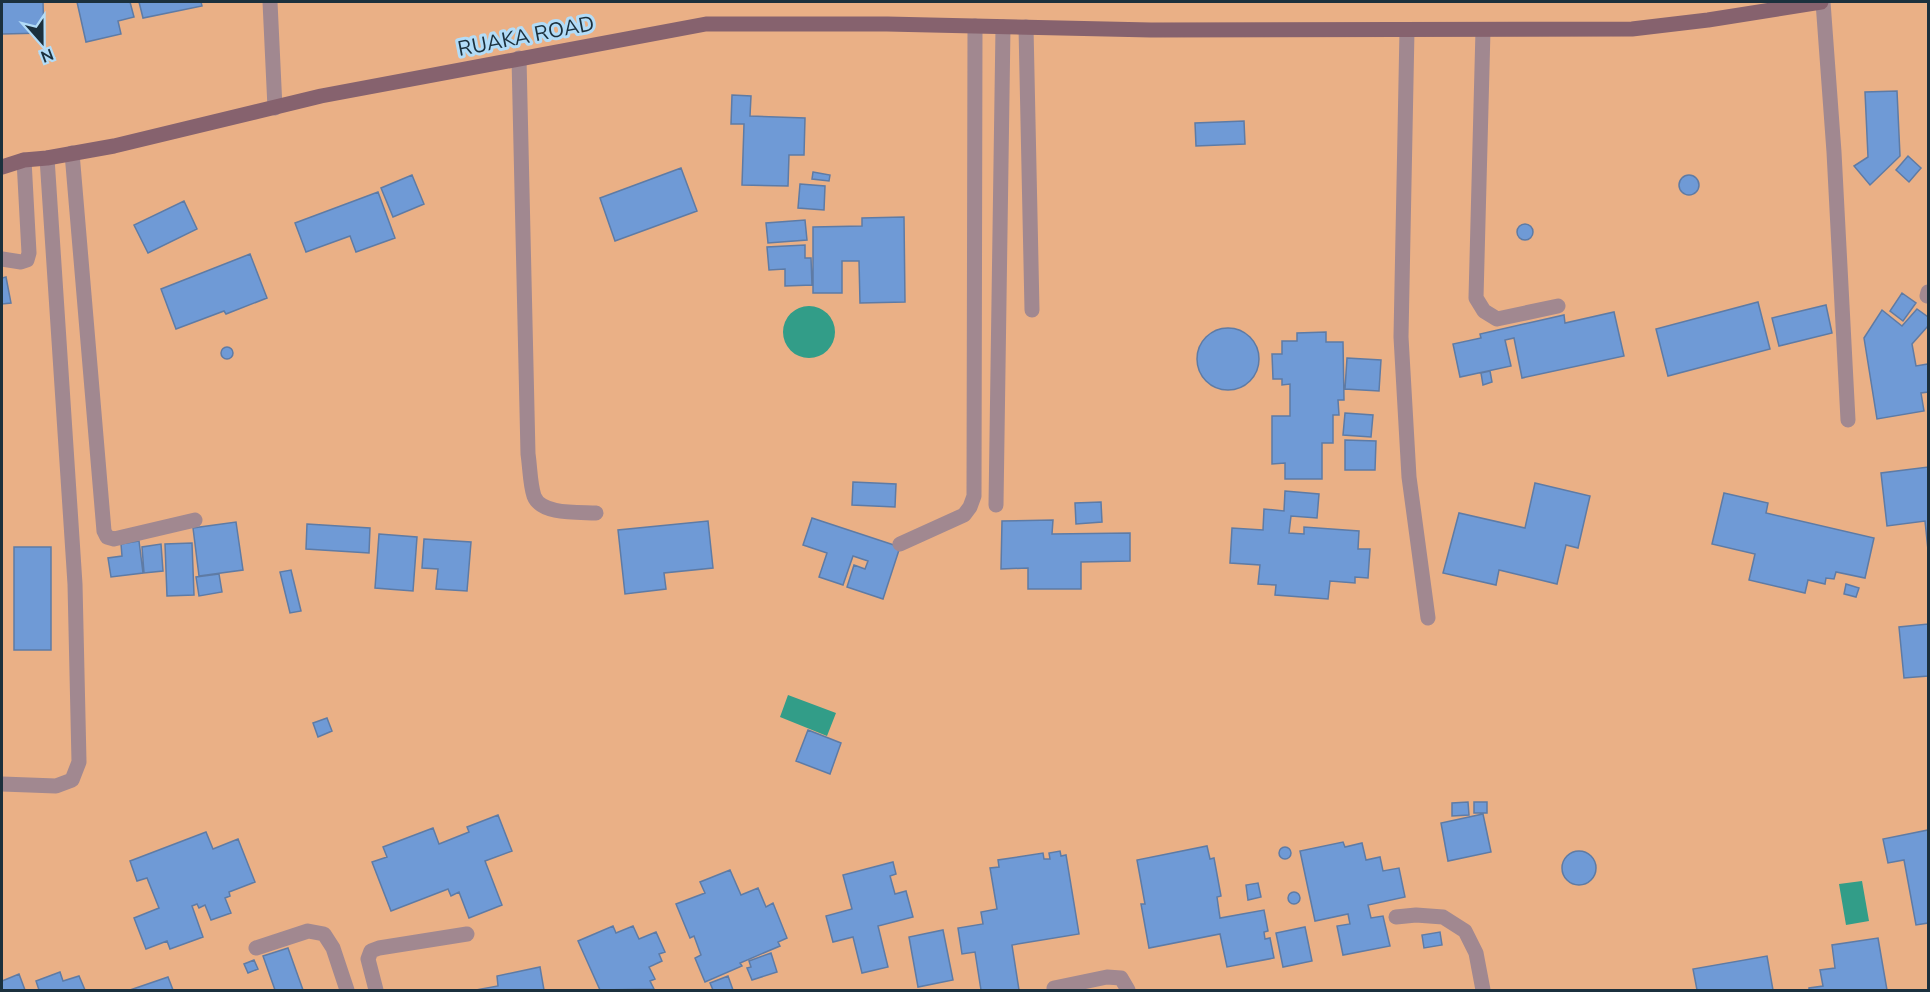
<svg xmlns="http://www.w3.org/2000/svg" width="1930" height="992" viewBox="0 0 1930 992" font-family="'Nunito Sans',sans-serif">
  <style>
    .green { fill: #eab086 }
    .water { fill: #329d88 }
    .building { fill: #6f9ad6; stroke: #5e7ba5; stroke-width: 1.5 }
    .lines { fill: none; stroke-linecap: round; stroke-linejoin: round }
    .lane { stroke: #a18890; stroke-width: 15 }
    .secondary { stroke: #86626e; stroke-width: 15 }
    .labels { text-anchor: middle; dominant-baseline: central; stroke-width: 6; stroke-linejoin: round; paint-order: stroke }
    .street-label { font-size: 21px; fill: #1b303d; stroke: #b2dcf8 }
  </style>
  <rect width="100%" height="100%" fill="#b2dcf8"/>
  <path class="green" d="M 2,2 L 1928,2 L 1928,990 L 2,990 Z"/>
  <path class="water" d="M783 332a26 26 0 1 1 52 0a26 26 0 1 1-52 0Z
    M 788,695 L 836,713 L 827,736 L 780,717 Z
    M 1862,881 L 1869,921 L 1846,925 L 1839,884 Z"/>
  <path class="building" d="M 2,2 L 43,2 L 44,33 L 2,34 Z
    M 77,2 L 130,2 L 134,17 L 118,21 L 121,34 L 86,42 Z
    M 139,2 L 201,2 L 202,6 L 143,18 Z
    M 1897,91 L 1900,156 L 1870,185 L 1854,166 L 1868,157 L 1865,92 Z
    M 732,95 L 751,96 L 750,116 L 805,118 L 804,155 L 789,155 L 788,186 L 742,185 L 744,124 L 731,124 Z
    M 1244,121 L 1245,144 L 1196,146 L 1195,123 Z
    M 1908,156 L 1921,168 L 1909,182 L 1896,170 Z
    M 681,168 L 697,211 L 615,241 L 600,198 Z
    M 813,172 L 830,175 L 829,181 L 812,179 Z
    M1679 185a10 10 0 1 1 20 0a10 10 0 1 1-20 0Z
    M 412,175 L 424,204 L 393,217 L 381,188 Z
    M 800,184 L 825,186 L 824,210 L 798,208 Z
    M 378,192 L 395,238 L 356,252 L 350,236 L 306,252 L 295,223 Z
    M 184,201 L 197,229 L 148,253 L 134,225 Z
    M 904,217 L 905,302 L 860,303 L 859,261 L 842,261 L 842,293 L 813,293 L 813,227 L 862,226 L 862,218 Z
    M 805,220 L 807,240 L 768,243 L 766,223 Z
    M1517 232a8 8 0 1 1 16 0a8 8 0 1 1-16 0Z
    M 805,245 L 805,258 L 811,258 L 812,285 L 785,286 L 785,269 L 769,270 L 767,247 Z
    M 250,254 L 267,298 L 226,314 L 224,311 L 176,329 L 161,289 Z
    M 6,277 L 11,303 L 2,304 L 2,278 Z
    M 1902,293 L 1916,303 L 1903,321 L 1890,311 Z
    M 1758,302 L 1770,349 L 1668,376 L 1656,329 Z
    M 1826,305 L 1832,333 L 1779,346 L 1772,318 Z
    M 1917,309 L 1928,317 L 1928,326 L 1912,344 L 1916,366 L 1928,364 L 1928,392 L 1921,393 L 1924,411 L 1877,419 L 1864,338 L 1882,310 L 1902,326 Z
    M 1614,312 L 1624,356 L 1522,378 L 1514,338 L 1505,340 L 1511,366 L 1460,377 L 1453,344 L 1481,338 L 1480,334 L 1564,315 L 1565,323 Z
    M1197 359a31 31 0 1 1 62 0a31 31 0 1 1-62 0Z
    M 1326,332 L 1326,342 L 1343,342 L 1344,400 L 1338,400 L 1339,415 L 1333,415 L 1333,443 L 1322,443 L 1322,479 L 1285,479 L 1285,463 L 1272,464 L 1272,416 L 1290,416 L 1290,384 L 1282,385 L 1282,379 L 1273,379 L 1272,354 L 1282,354 L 1282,341 L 1297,341 L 1297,333 Z
    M221 353a6 6 0 1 1 12 0a6 6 0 1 1-12 0Z
    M 1347,358 L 1381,360 L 1379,391 L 1345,389 Z
    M 1490,371 L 1492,382 L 1483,385 L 1481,373 Z
    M 1345,413 L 1373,415 L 1371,437 L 1343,435 Z
    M 1345,440 L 1376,441 L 1375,470 L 1345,470 Z
    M 1928,467 L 1928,550 L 1925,521 L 1887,526 L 1881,473 Z
    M 853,482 L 896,484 L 895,507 L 852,505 Z
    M 1535,483 L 1590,496 L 1578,548 L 1566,545 L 1557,584 L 1499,570 L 1496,585 L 1443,573 L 1459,513 L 1525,528 Z
    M 1285,491 L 1319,494 L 1317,518 L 1291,516 L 1289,533 L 1304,534 L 1304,527 L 1359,531 L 1358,549 L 1370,549 L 1368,578 L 1355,577 L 1355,583 L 1330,581 L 1328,599 L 1275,595 L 1276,585 L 1258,584 L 1260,565 L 1230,563 L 1232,528 L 1263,530 L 1264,509 L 1284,511 Z
    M 1724,493 L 1768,503 L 1766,513 L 1874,538 L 1865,578 L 1836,572 L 1834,579 L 1826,578 L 1825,584 L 1808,580 L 1805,593 L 1749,580 L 1755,554 L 1712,544 Z
    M 1101,502 L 1102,522 L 1076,524 L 1075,503 Z
    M 812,518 L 900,547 L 883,599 L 847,587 L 854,565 L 865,569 L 868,561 L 853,556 L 843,585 L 819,577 L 827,553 L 803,545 Z
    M 1053,520 L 1052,534 L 1130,533 L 1130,561 L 1081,562 L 1081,589 L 1028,589 L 1028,568 L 1001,569 L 1002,521 Z
    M 708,521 L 713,568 L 664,573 L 666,589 L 625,594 L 618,530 Z
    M 236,522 L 243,570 L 199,576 L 193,528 Z
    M 307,524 L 370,528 L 369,553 L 306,549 Z
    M 379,534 L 417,537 L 413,591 L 375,588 Z
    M 424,539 L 471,542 L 467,591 L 436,589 L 438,569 L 422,568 Z
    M 139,541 L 143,573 L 111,577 L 108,558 L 122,556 L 121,544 Z
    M 192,543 L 194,595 L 167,596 L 165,544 Z
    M 161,544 L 163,571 L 144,573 L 142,547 Z
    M 14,547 L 51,547 L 51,650 L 14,650 Z
    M 291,570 L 301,611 L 290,613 L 280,572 Z
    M 219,574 L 222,592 L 199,596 L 196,577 Z
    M 1846,584 L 1859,588 L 1856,597 L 1844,594 Z
    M 1928,624 L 1928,676 L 1904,678 L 1899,627 Z
    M 327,718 L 332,731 L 318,737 L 313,723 Z
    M 808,730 L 841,743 L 830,774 L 796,761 Z
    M 1468,802 L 1469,815 L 1452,816 L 1452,803 Z
    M 1474,802 L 1487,802 L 1487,813 L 1474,813 Z
    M 1483,814 L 1491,852 L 1448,861 L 1441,823 Z
    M 498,815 L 512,851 L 485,861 L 502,905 L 469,918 L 459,892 L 451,896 L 448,889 L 391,911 L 372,862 L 387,857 L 383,847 L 433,828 L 439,844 L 469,832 L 467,827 Z
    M 1928,830 L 1928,923 L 1916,925 L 1904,860 L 1888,863 L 1883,839 Z
    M 206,832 L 213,849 L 238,839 L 255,882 L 229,892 L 230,896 L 225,898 L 231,913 L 211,920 L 205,905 L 199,908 L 197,904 L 192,906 L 203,937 L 170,949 L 167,941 L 146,949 L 134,918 L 159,908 L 147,878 L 137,881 L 130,861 Z
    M 1343,842 L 1345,847 L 1362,843 L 1366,860 L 1380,857 L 1383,871 L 1399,868 L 1405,897 L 1368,905 L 1371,918 L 1383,916 L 1390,946 L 1343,955 L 1337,926 L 1350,924 L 1348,914 L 1315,921 L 1300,851 Z
    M 1207,846 L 1210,859 L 1214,858 L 1221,896 L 1217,897 L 1220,918 L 1264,910 L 1268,931 L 1264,932 L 1265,939 L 1270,938 L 1274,958 L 1227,967 L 1220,934 L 1149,948 L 1141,904 L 1145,904 L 1137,860 Z
    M1279 853a6 6 0 1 1 12 0a6 6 0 1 1-12 0Z
    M 1060,851 L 1061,856 L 1066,855 L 1079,934 L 1012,945 L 1019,990 L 981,990 L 975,952 L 962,954 L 958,928 L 983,924 L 981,912 L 997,909 L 990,868 L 999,867 L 998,860 L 1043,853 L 1044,859 L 1050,859 L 1049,853 Z
    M1562 868a17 17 0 1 1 34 0a17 17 0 1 1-34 0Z
    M 893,862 L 896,874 L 890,876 L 895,894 L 906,891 L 913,917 L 878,926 L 888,967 L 862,973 L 853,937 L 833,942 L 826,916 L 852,909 L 843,875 Z
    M 730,870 L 741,895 L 758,888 L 766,907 L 773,903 L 787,938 L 778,942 L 780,946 L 740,963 L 742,966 L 705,982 L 695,958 L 701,955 L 694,936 L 690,938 L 676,904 L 705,893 L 700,882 Z
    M 1258,883 L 1261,897 L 1248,900 L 1246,885 Z
    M1288 898a6 6 0 1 1 12 0a6 6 0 1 1-12 0Z
    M 613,926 L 616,933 L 633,926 L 639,939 L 656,932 L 665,952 L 659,954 L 662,961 L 649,967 L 655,979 L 650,981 L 654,989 L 600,990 L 578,941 Z
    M 1305,927 L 1312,961 L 1283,967 L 1276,933 Z
    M 943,930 L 953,980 L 918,987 L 909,937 Z
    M 1440,932 L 1442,945 L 1424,948 L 1422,935 Z
    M 1878,938 L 1887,990 L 1809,990 L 1809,988 L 1823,986 L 1820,970 L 1835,968 L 1832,945 Z
    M 288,948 L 303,990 L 275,990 L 263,956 Z
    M 771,953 L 777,972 L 752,980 L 747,968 L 751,967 L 749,961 Z
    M 1767,956 L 1773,990 L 1697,990 L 1693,969 Z
    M 254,960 L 258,969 L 248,973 L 244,964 Z
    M 540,967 L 544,990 L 476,990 L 498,986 L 497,976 Z
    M 60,972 L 63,981 L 79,976 L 85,990 L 39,990 L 36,981 Z
    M 19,974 L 25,990 L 2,990 L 2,981 Z
    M 728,976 L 733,990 L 713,990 L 710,983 Z
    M 168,977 L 173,990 L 130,990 Z"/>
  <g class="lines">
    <path class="lane" d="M 270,2 L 275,108
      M 1823,2 L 1834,152 L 1848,420
      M 1026,27 L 1032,310
      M 1407,30 L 1401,337 L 1409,477 L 1428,618
      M 1483,30 L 1476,298 L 1484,311 L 1497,319 L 1558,306
      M 519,58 L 528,454 C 530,467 530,484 534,496 C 541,515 579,512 596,513
      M 72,153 L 104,531 L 107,537 L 114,539 L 195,520
      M 2,259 L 21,262 L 27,260 L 29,253 L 24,160
      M 1927,296 L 1928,292
      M 996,505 L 1003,27
      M 900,544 L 964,515 L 970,507 L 974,496 L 975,26
      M 2,784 L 56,786 L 72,780 L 79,762 L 75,584 L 47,158
      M 1396,917 L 1416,915 L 1443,917 L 1465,931 L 1476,953 L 1483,990
      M 256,948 L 308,931 L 324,934 L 333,948 L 347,990
      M 1054,988 L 1107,977 L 1121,978 L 1128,990
      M 376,990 L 368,959 L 371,951 L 379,948 L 467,934"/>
    <path class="secondary" d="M 2,167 L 24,160 L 47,158 L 114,146 L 321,96 L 706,24 L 887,24 L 1151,30 L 1632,29 L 1708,20 L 1821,2"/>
  </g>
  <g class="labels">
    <g class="street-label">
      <text transform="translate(526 36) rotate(-11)">RUAKA ROAD</text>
    </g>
  </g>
  <rect width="1930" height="992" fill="none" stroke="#1b303d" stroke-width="6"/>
  <g transform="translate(42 42) rotate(159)" stroke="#b2dcf8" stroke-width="4.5" paint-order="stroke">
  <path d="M0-4.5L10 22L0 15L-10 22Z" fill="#1b303d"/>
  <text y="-9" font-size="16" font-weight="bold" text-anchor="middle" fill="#1b303d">N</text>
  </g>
</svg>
